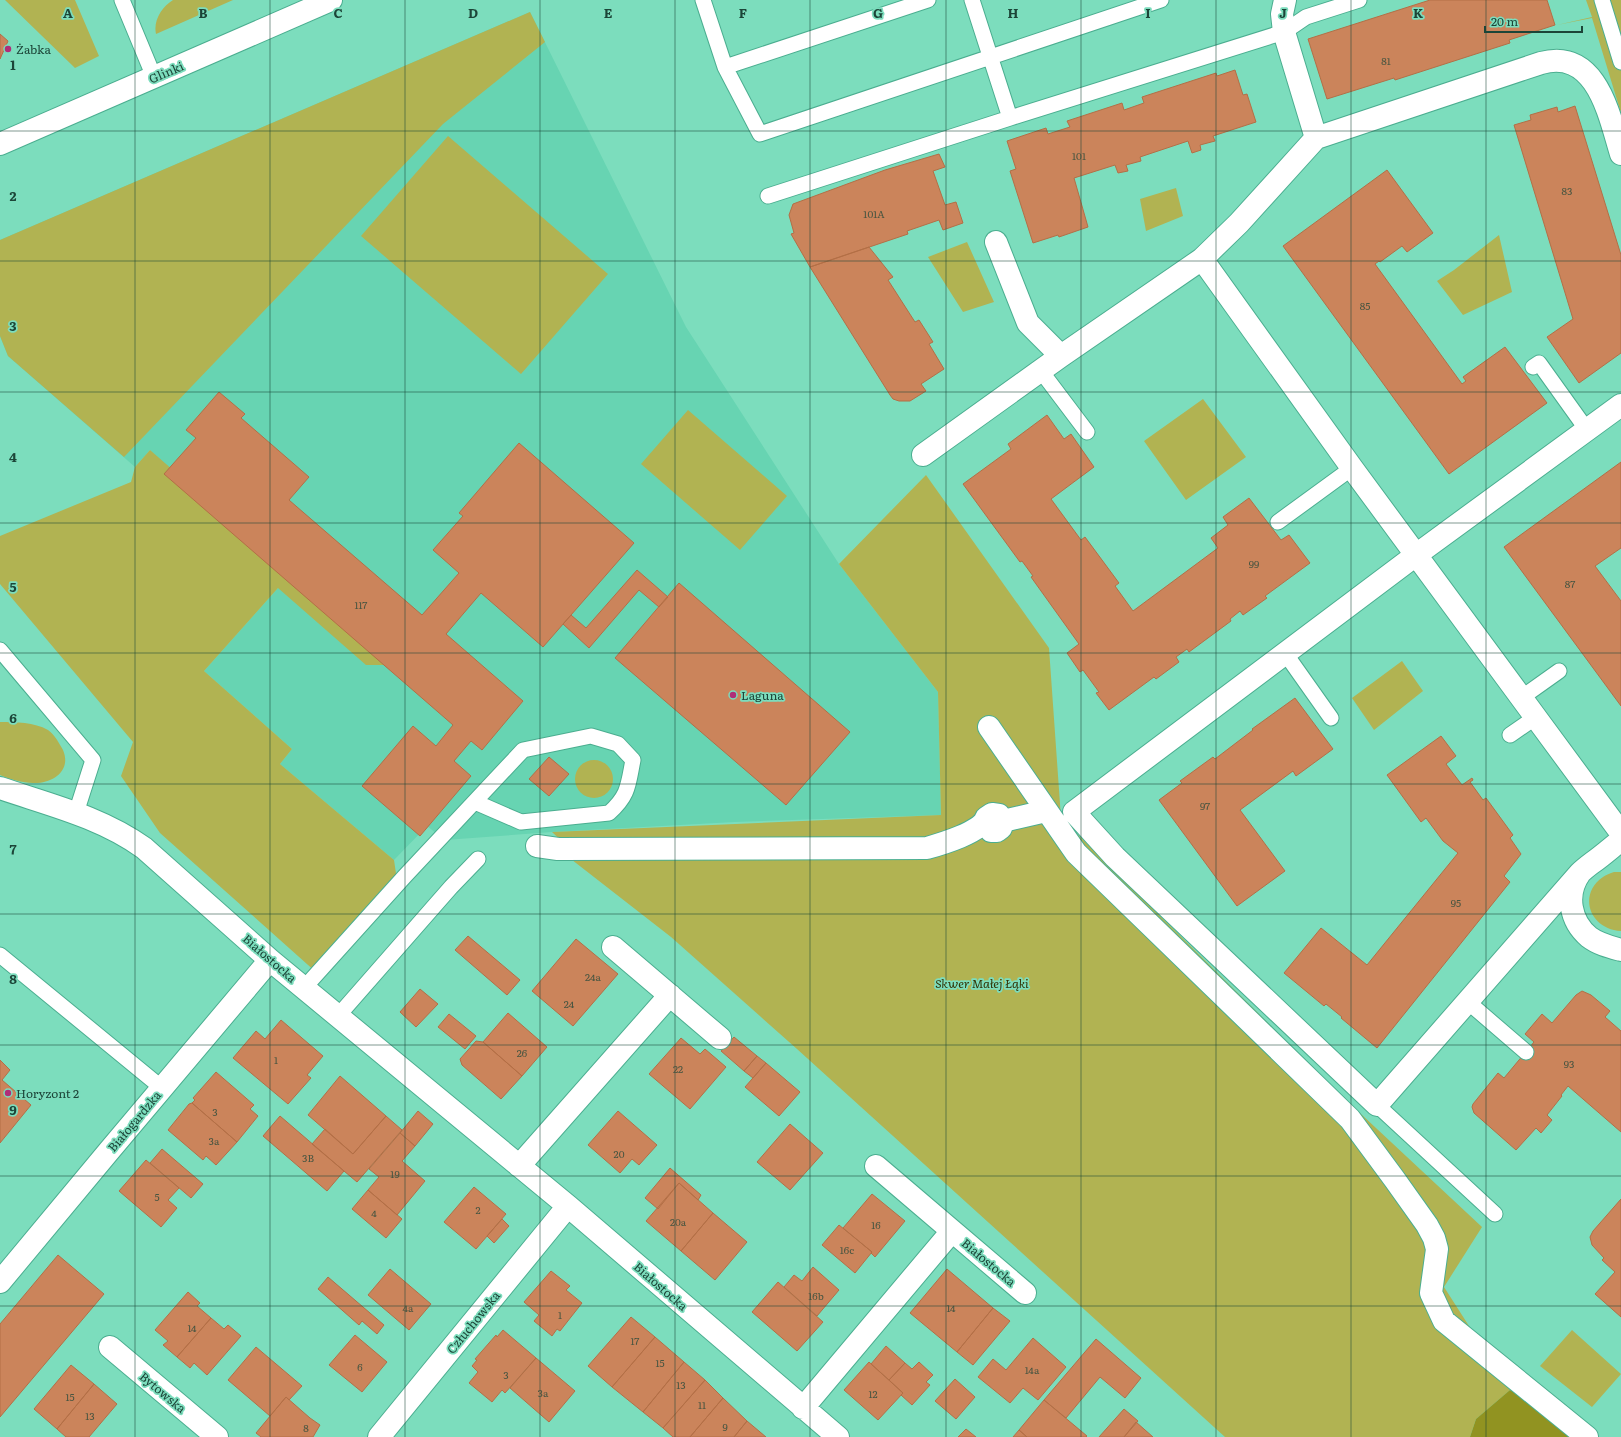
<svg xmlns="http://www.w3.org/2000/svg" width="1621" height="1437" viewBox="0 0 1621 1437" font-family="Literata,serif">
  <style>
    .built { fill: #67d4b2 }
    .green { fill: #b1b352 }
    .forest { fill: #919321 }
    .building { fill: #cb845b; stroke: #b36f46 }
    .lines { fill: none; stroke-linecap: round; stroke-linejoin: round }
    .lane-casing { stroke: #4bae90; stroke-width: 17 }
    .street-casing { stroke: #4bae90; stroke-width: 24 }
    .secondary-casing { stroke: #4bae90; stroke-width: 24 }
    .lane { stroke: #fff; stroke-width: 15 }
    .street { stroke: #fff; stroke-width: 22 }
    .secondary { stroke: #fff; stroke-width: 22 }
    .grid { fill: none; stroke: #1c4538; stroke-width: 1; stroke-opacity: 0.55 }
    .poi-dot { fill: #b02d77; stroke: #7cddbd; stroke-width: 1.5 }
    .labels { text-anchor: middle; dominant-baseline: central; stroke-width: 3.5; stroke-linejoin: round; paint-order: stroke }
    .number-label { font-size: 10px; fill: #485541 }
    .poi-label { font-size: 12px; fill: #1c4538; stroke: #7cddbd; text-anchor: start }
    .street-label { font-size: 12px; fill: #1c4538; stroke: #7cddbd }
    .park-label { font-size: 12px; font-style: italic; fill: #333305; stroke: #7cddbd }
    .grid-label { font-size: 13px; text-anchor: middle; font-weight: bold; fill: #1c4538; stroke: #7cddbd; stroke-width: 3.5; stroke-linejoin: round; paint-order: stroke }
  </style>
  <rect width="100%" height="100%" fill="#7cddbd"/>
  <path class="built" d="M 530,12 L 686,327 L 839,564 L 938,692 L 941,815 L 735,822 L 552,832 L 445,840 L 427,826 L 394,860 L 280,764 L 292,749 L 204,671 L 278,588 L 150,450 L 135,467 L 8,356 L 0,336 L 0,240 Z"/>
  <path class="green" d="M 5,0 L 75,0 L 99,56 L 75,68 Z
    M 173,0 L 233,0 L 156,34 C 153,20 162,7 173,0 Z
    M 1586,0 L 1621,0 L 1621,113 L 1592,18 L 1557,25 L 1592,17 Z
    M 530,12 L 545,42 L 443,124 L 124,457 L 8,356 L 0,336 L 0,240 Z
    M 448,136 L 608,274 L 521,374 L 361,236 Z
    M 1176,188 L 1183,216 L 1146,231 L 1140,199 Z
    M 1499,235 L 1512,292 L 1463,315 L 1437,281 L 1454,270 Z
    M 967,242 L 994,302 L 963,312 L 928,257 Z
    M 1203,399 L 1246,457 L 1186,500 L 1144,441 Z
    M 688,410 L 787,496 L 740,550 L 641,464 Z
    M 150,450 L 291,573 L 384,665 L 366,665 L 278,588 L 204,671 L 292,749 L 280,764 L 394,860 L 398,887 L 317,973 L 160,833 L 121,776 L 133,742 L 0,584 L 0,536 L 131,482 L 135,467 Z
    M 926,475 L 1049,648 L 1061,818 L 1346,1100 L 1482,1227 L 1444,1287 L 1510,1390 L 1476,1419 L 1470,1437 L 1225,1437 L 797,1049 L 671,937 L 558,849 L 569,848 L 552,832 L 941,815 L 938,692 L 839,564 Z
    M 1402,661 L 1423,691 L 1374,730 L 1352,698 Z
    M 0,722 C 16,722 34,722 48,730 C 55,735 59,743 63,750 C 72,771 52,784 33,783 C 23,783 9,779 0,775 Z
    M575 779a19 19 0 1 1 38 0a19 19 0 1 1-38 0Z
    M 1614,872 L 1621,872 L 1621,931 C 1590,929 1577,895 1603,877 C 1606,875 1610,873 1614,872 Z
    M 1572,1330 L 1621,1374 L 1592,1407 L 1540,1366 Z"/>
  <path class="forest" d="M 1510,1390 L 1588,1437 L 1470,1437 L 1476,1419 Z"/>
  <path class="building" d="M 1430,0 L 1547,0 L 1555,25 L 1509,40 L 1510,43 L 1395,80 L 1394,78 L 1327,99 L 1308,39 Z
    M 0,34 L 8,41 L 0,59 Z
    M 1235,70 L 1243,95 L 1247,94 L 1256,122 L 1213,136 L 1215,141 L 1200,145 L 1201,150 L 1192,153 L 1188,141 L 1140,157 L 1141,161 L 1126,165 L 1128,171 L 1118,173 L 1115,165 L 1074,178 L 1088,227 L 1059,237 L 1058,235 L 1033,243 L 1010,171 L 1016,169 L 1007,141 L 1046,128 L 1048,134 L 1070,127 L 1067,121 L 1122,103 L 1124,110 L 1144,103 L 1142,97 L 1216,73 L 1217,76 Z
    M 1575,106 L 1621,255 L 1621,353 L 1579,383 L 1547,337 L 1573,319 L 1514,125 L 1531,120 L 1530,115 L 1557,107 L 1558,112 Z
    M 939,154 L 945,167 L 933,171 L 945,205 L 956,202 L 963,223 L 943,230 L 939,220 L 907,231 L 908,234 L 810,267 L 791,234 L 794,233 L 789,215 L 793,204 L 885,170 Z
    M 1387,170 L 1433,233 L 1407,252 L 1402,246 L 1380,262 L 1379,261 L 1375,264 L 1462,384 L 1466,381 L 1463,377 L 1505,347 L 1547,403 L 1449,474 L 1283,246 Z
    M 869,247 L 893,277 L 888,280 L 915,322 L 919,320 L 933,342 L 929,344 L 944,369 L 921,384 L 926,391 L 910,401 L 899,401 L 893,399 L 890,395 L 810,267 Z
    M 219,392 L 245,414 L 241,418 L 309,477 L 289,500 L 422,615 L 459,573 L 433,550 L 463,516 L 459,513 L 519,443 L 634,543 L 543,647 L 481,593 L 446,634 L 523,701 L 482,750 L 471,741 L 454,761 L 471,776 L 420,836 L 362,786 L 413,726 L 436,746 L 453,725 L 164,474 L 196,438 L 186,430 Z
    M 1047,415 L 1064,439 L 1071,434 L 1094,467 L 1051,499 L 1081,540 L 1085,537 L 1119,583 L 1115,586 L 1133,611 L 1218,548 L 1211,538 L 1228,525 L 1223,517 L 1249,498 L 1281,540 L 1289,535 L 1310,563 L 1265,596 L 1267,598 L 1243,615 L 1240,611 L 1230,619 L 1231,621 L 1189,652 L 1187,649 L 1176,657 L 1179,662 L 1156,679 L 1154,677 L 1109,710 L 1096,693 L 1099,692 L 1083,670 L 1080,672 L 1067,653 L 1079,644 L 1031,577 L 1033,576 L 1022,561 L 1020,562 L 963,484 L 1011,449 L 1008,444 Z
    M 1621,462 L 1621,548 L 1595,566 L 1621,601 L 1621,706 L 1504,547 Z
    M 637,570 L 668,597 L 659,607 L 639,590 L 589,648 L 563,624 L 571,615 L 586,628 Z
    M 679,583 L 850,732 L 786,805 L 615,658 Z
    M 1295,698 L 1333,749 L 1296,776 L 1293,771 L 1240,810 L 1285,871 L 1237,906 L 1159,800 L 1182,783 L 1180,781 L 1213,757 L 1215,759 L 1253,730 L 1252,729 Z
    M 1441,736 L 1456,756 L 1446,764 L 1462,785 L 1472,778 L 1473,780 L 1470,782 L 1483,800 L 1486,798 L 1513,835 L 1510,838 L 1521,854 L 1504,876 L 1510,882 L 1377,1048 L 1341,1018 L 1342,1017 L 1326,1004 L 1324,1006 L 1284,973 L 1321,928 L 1367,965 L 1458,853 L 1443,841 L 1426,818 L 1421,822 L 1387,775 Z
    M 549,757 L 569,774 L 549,796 L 529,779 Z
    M 468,936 L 520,980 L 507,995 L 455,950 Z
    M 576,939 L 618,974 L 573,1026 L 532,991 Z
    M 420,989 L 438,1004 L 416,1027 L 400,1012 Z
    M 1582,991 L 1591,995 L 1610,1011 L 1605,1017 L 1621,1031 L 1621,1132 L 1568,1086 L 1561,1095 L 1562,1096 L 1547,1115 L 1552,1120 L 1541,1133 L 1536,1128 L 1516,1150 L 1474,1113 L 1472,1107 L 1473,1104 L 1498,1073 L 1504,1078 L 1534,1042 L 1525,1034 L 1542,1014 L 1552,1023 L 1576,995 Z
    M 508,1013 L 547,1047 L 522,1076 L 483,1042 Z
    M 449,1014 L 476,1036 L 465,1049 L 438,1027 Z
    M 281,1020 L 323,1056 L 307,1075 L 311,1078 L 288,1104 L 233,1058 L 256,1031 L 265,1039 Z
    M 734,1037 L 757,1056 L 744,1071 L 721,1051 Z
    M 681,1038 L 700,1054 L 705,1049 L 726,1067 L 690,1109 L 649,1074 Z
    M 476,1041 L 483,1042 L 522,1076 L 501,1099 L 462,1065 L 460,1059 Z
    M 757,1056 L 766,1063 L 753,1078 L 744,1071 Z
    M 0,1060 L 10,1070 L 2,1080 L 31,1105 L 0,1143 Z
    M 766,1063 L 800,1092 L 779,1116 L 745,1087 Z
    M 216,1072 L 254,1105 L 250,1109 L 258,1116 L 237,1142 L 192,1103 L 195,1100 L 193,1098 Z
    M 340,1076 L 386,1116 L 353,1154 L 308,1115 Z
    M 192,1103 L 237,1142 L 216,1165 L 206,1156 L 203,1160 L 168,1130 L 189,1104 Z
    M 418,1111 L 433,1124 L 415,1146 L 400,1133 Z
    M 618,1111 L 657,1145 L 639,1165 L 632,1159 L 620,1173 L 588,1145 Z
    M 280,1116 L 344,1171 L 327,1191 L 263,1136 Z
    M 386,1116 L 402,1130 L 357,1182 L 312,1144 L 325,1129 L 353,1154 Z
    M 790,1124 L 823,1153 L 790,1190 L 757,1162 Z
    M 400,1133 L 415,1146 L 402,1161 L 425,1181 L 397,1215 L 368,1190 L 379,1177 L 369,1169 Z
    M 162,1149 L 203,1184 L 191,1198 L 150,1163 Z
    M 146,1160 L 179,1188 L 168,1200 L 177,1208 L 161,1227 L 119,1191 Z
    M 670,1168 L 701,1195 L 698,1200 L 679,1183 L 658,1209 L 645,1198 Z
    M 679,1183 L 713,1213 L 681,1251 L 646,1221 Z
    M 474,1187 L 506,1214 L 476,1249 L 444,1222 Z
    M 368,1190 L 402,1219 L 386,1238 L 352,1209 Z
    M 872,1194 L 905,1221 L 875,1257 L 871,1253 L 872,1252 L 843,1228 Z
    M 1621,1199 L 1621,1317 L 1595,1294 L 1615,1272 L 1602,1260 L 1604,1258 L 1592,1245 L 1590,1237 L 1593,1231 Z
    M 713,1213 L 747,1242 L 715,1280 L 681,1251 Z
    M 502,1219 L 509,1226 L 494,1243 L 487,1236 Z
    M 839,1225 L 872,1252 L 855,1273 L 822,1245 Z
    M 58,1255 L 104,1294 L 0,1417 L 0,1324 Z
    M 813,1267 L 839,1290 L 817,1316 L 784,1287 L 794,1275 L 802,1281 Z
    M 390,1269 L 431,1304 L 409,1330 L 368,1295 Z
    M 947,1269 L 993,1308 L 957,1352 L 910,1313 Z
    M 551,1271 L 570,1286 L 566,1290 L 582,1303 L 560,1331 L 557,1329 L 552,1336 L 534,1321 L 539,1315 L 524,1302 Z
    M 328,1277 L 384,1325 L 377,1334 L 362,1321 L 359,1325 L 318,1289 Z
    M 778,1282 L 823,1322 L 797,1351 L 752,1312 Z
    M 188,1292 L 200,1303 L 197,1306 L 211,1318 L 177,1357 L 163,1345 L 168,1341 L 155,1330 Z
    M 993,1308 L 1010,1321 L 973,1365 L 957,1352 Z
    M 631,1317 L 655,1337 L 612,1387 L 588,1366 Z
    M 211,1318 L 224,1329 L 228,1325 L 241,1336 L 207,1375 L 194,1363 L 190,1368 L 177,1357 Z
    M 503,1330 L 536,1358 L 505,1393 L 502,1390 L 492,1402 L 469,1383 L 478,1372 L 472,1366 L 477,1360 L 475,1359 L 496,1335 L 497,1337 Z
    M 355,1335 L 387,1362 L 362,1392 L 329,1365 Z
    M 655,1337 L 684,1362 L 643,1412 L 612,1387 Z
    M 1033,1338 L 1066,1367 L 1038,1400 L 1023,1388 L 1010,1403 L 978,1377 L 993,1359 L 1006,1370 Z
    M 1096,1339 L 1141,1378 L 1125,1398 L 1100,1377 L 1066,1418 L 1044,1400 Z
    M 886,1346 L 905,1363 L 889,1380 L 871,1364 Z
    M 256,1347 L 302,1386 L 289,1400 L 286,1397 L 270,1416 L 228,1380 Z
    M 536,1358 L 575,1391 L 549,1422 L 510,1388 Z
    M 684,1362 L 705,1380 L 663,1428 L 643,1412 Z
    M 869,1362 L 903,1393 L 878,1420 L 844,1390 Z
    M 919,1362 L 933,1375 L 926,1382 L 930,1385 L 912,1405 L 901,1395 L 903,1393 L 889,1380 L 905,1363 L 912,1369 Z
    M 71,1365 L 94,1384 L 57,1429 L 34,1409 Z
    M 955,1379 L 975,1397 L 956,1419 L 935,1401 Z
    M 705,1380 L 723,1398 L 690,1437 L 673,1437 L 663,1428 Z
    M 94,1384 L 117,1404 L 89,1437 L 66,1437 L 57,1429 Z
    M 286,1397 L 310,1418 L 320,1425 L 313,1437 L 261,1437 L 256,1433 Z
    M 723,1398 L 747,1421 L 734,1437 L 690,1437 Z
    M 1044,1400 L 1087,1436 L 1086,1437 L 1027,1437 L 1019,1430 Z
    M 1124,1409 L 1138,1421 L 1124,1437 L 1099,1437 Z
    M 747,1421 L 766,1437 L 734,1437 Z
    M 1136,1422 L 1153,1437 L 1124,1437 Z
    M 966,1429 L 976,1437 L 958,1437 Z
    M 1019,1430 L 1027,1437 L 1013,1437 Z"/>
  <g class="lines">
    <g class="lane-casing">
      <path id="lane" d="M 122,0 L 154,77
        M 703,0 L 725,67 L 928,0
        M 1602,0 L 1621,62
        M 725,67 L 760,134 L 1161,0
        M 1010,118 L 1284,32 L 1306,17 L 1359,0
        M 768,196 L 1010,118 L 972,0
        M 1533,367 L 1539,363 L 1587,430
        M 1041,371 L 1087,432
        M 1278,522 L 1352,468
        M 0,650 L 93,760 L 76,813
        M 1285,653 L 1331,718
        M 1521,698 L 1559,671
        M 1510,735 L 1536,717
        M 0,955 L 162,1088
        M 304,988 L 404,877 L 523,750 L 591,736 L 618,744 L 633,760 C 628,785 629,795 609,813 L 521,822 L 475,802
        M 1468,1002 L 1526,1052
        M 338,1016 L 451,887 L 478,859
        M 1377,1105 L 1495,1214"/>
    </g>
    <g class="street-casing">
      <path id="street" d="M 1285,0 L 1282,14 L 1284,32 L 1316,138
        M 996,242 L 1028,323 L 1061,356
        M 1202,259 L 1352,468 L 1621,833
        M 923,455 L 1061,356 L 1202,259 L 1239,223 L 1316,138 L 1541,63 C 1597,48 1609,115 1621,154
        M 989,727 L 1076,853 L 1350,1119 L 1395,1180 L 1427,1225 L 1434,1238 L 1437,1249 L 1431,1293 L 1444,1321 L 1587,1437
        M 0,788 C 50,805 101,817 144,848 L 270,960 L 568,1206 L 838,1437
        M 1003,821 L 1046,811
        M 1621,840 C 1611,848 1602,856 1592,863 C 1588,866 1583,870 1580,873 C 1565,894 1570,921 1589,937 C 1598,944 1610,947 1621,950
        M 537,846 L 558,849 L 927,848 C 941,844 982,832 986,818 L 992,814 L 999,815 L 1003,821 L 1001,828 L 997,831 L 991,831 L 985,822
        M 1580,873 L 1377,1105 L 1115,857 L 1074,812 L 1416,555 L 1621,405
        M 613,947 L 720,1038
        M 519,1166 L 670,995
        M 876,1166 L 1025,1293
        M 0,1282 L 109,1151 L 270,960
        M 110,1347 L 217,1437
        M 803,1408 L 952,1231
        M 379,1437 L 568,1206"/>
    </g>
    <g class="secondary-casing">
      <path id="secondary" d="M 0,144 L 331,0"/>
    </g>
    <use href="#lane" class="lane"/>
    <use href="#street" class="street"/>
    <use href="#secondary" class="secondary"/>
  </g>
  <path class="grid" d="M 135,0 L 135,1437M 270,0 L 270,1437M 405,0 L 405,1437M 540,0 L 540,1437M 675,0 L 675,1437M 810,0 L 810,1437M 946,0 L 946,1437M 1081,0 L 1081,1437M 1216,0 L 1216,1437M 1351,0 L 1351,1437M 1486,0 L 1486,1437M 0,131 L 1621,131M 0,261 L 1621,261M 0,392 L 1621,392M 0,523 L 1621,523M 0,653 L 1621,653M 0,784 L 1621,784M 0,914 L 1621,914M 0,1045 L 1621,1045M 0,1176 L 1621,1176M 0,1306 L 1621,1306"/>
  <g class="poi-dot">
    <circle cx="8" cy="49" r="4"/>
    <circle cx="733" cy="695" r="4"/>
    <circle cx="8" cy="1093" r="4"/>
  </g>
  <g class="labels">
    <g class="number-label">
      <text x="1386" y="60">81</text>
      <text x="1079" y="155">101</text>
      <text x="1567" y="190">83</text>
      <text x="874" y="213">101A</text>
      <text x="1365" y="305">85</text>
      <text x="1254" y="563">99</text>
      <text x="1570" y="583">87</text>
      <text x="361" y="604">117</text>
      <text x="1205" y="805">97</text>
      <text x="1456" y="902">95</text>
      <text x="593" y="976">24a</text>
      <text x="569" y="1003">24</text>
      <text x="522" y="1052">26</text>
      <text x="276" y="1059">1</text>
      <text x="1569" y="1063">93</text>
      <text x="678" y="1068">22</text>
      <text x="215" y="1111">3</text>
      <text x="214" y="1140">3a</text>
      <text x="619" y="1153">20</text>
      <text x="308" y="1157">3B</text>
      <text x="395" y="1173">19</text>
      <text x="157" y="1196">5</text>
      <text x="478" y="1209">2</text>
      <text x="374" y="1212">4</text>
      <text x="678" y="1221">20a</text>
      <text x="876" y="1224">16</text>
      <text x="847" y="1249">16c</text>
      <text x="816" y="1295">16b</text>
      <text x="408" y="1307">4a</text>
      <text x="951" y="1307">14</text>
      <text x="560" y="1314">1</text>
      <text x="192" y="1327">14</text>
      <text x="635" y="1340">17</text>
      <text x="660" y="1362">15</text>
      <text x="360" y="1366">6</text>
      <text x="1032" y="1369">14a</text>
      <text x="506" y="1374">3</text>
      <text x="681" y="1384">13</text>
      <text x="543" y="1392">3a</text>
      <text x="873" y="1393">12</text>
      <text x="70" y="1396">15</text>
      <text x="702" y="1404">11</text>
      <text x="90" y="1415">13</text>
      <text x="725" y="1426">9</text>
      <text x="306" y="1427">8</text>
    </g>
    <g class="poi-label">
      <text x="16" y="49">Żabka</text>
      <text x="741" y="695">Laguna</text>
      <text x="16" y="1093">Horyzont 2</text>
    </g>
    <g class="street-label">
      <text transform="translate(166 72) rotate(-23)">Glinki</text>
      <text transform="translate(270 958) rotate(41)">Białostocka</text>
      <text transform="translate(134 1121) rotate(-50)">Białogardzka</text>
      <text transform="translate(989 1262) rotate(40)">Białostocka</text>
      <text transform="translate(661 1286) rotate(41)">Białostocka</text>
      <text transform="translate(473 1322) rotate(-51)">Człuchowska</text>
      <text transform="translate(163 1392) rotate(40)">Bytowska</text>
    </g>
    <g class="park-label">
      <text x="982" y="983">Skwer Małej Łąki</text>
    </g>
  </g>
  <g class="grid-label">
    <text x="68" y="18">A</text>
    <text x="203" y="18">B</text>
    <text x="338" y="18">C</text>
    <text x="473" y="18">D</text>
    <text x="608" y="18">E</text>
    <text x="743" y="18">F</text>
    <text x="878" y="18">G</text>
    <text x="1013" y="18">H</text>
    <text x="1148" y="18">I</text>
    <text x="1283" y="18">J</text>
    <text x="1418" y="18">K</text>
    <text x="13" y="70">1</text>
    <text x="13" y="201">2</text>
    <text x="13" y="331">3</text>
    <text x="13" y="462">4</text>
    <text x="13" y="592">5</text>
    <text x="13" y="723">6</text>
    <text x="13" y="854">7</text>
    <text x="13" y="984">8</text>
    <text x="13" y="1115">9</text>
  </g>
  <path d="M1485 26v6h97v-6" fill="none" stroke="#1c4538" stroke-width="2"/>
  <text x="1491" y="26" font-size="12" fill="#1c4538" stroke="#7cddbd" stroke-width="3" paint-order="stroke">20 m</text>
</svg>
